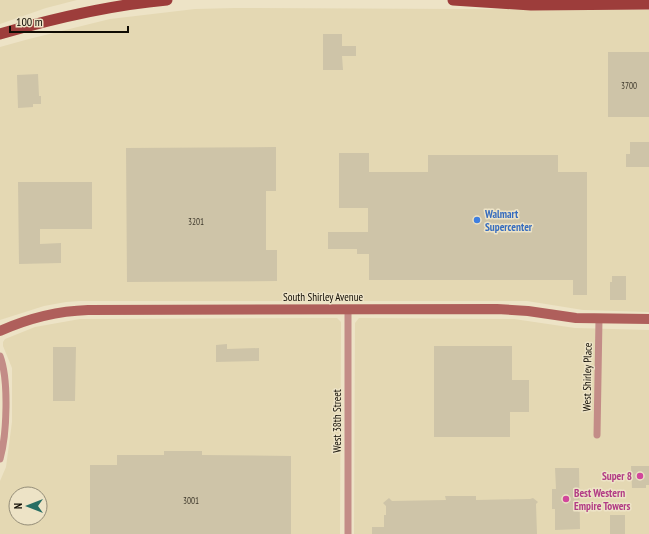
<svg xmlns="http://www.w3.org/2000/svg" width="649" height="534" viewBox="0 0 649 534" font-family="'PT Sans Narrow',sans-serif">
  <style>
    .built { fill: #e4d8b3; fill-rule: evenodd }
    .building { fill: #cec4a8 }
    .lines { fill: none; stroke-linecap: round; stroke-linejoin: round }
    .street { stroke: #c38c87; stroke-width: 7 }
    .secondary { stroke: #af5f5b; stroke-width: 10 }
    .primary { stroke: #9d3d3b; stroke-width: 11 }
    .shop-dot { fill: #3f7fe0; stroke: #ede3c6; stroke-width: 1.5 }
    .hotel-dot { fill: #d1479c; stroke: #ede3c6; stroke-width: 1.5 }
    .labels { text-anchor: middle; dominant-baseline: central; stroke-width: 3; stroke-linejoin: round; paint-order: stroke }
    .number-label { font-size: 9px; fill: #3f392c }
    .shop-label { font-size: 11px; font-weight: bold; fill: #366cbe; stroke: #ede3c6; text-anchor: start }
    .street-label { font-size: 11px; fill: #0f0b03; stroke: #ede3c6 }
    .hotel-label { font-size: 11px; font-weight: bold; fill: #b23c85; stroke: #ede3c6; text-anchor: end }
  </style>
  <rect width="100%" height="100%" fill="#ede3c6"/>
  <path class="built" d="M 0,0 L 77,0 L 46,8 L 0,24 Z
    M 235,8 L 649,10 L 649,312 L 583,310 L 527,301 L 80,301 L 66,302 L 44,306 L 0,320 L 0,47 L 29,39 L 110,19 L 195,9 Z
    M 337,318 L 341,322 L 340,534 L 0,534 L 0,481 L 6,467 L 12,422 L 12,368 L 3,346 L 3,342 L 5,339 L 35,327 L 80,319 ZM 16,494 L 40,494 L 40,518 L 16,518 Z
    M 359,318 L 514,319 L 575,328 L 649,330 L 649,534 L 354,534 L 355,323 Z"/>
  <path class="building" d="M 323,34 L 342,34 L 342,46 L 356,46 L 356,56 L 342,56 L 343,70 L 323,70 Z
    M 608,52 L 649,52 L 649,117 L 608,117 Z
    M 38,74 L 39,96 L 41,96 L 41,104 L 33,104 L 33,107 L 18,108 L 17,75 Z
    M 630,142 L 649,142 L 649,167 L 626,167 L 626,154 L 630,154 Z
    M 276,147 L 276,191 L 266,191 L 266,250 L 277,250 L 277,281 L 127,282 L 126,148 Z
    M 339,153 L 369,153 L 369,172 L 428,172 L 428,155 L 558,155 L 558,172 L 587,172 L 587,295 L 573,295 L 573,280 L 369,280 L 369,254 L 357,254 L 357,249 L 328,249 L 328,232 L 368,232 L 368,208 L 339,208 Z
    M 18,182 L 92,182 L 92,229 L 40,229 L 40,244 L 61,243 L 61,263 L 19,264 Z
    M 612,276 L 626,276 L 626,300 L 610,300 L 610,282 L 612,282 Z
    M 227,344 L 227,349 L 259,348 L 259,361 L 216,362 L 216,345 Z
    M 434,346 L 512,346 L 512,380 L 529,380 L 529,412 L 510,412 L 510,437 L 434,437 Z
    M 53,347 L 76,347 L 75,401 L 53,401 Z
    M 164,451 L 202,451 L 202,455 L 291,456 L 291,534 L 90,534 L 90,465 L 117,465 L 117,455 L 164,455 Z
    M 631,466 L 649,466 L 649,485 L 646,485 L 646,488 L 632,488 Z
    M 555,468 L 579,468 L 580,529 L 555,530 L 555,509 L 552,509 L 552,489 L 556,489 Z
    M 445,496 L 476,496 L 476,500 L 530,499 L 533,498 L 538,502 L 536,504 L 537,534 L 372,534 L 372,527 L 384,527 L 384,515 L 386,515 L 386,506 L 383,503 L 389,498 L 392,501 L 446,500 Z
    M 610,515 L 625,515 L 625,534 L 610,534 Z"/>
  <g class="lines">
    <path class="street" d="M 0,356 C 9,380 7,434 0,459
      M 597,435 L 599,319
      M 348,534 L 348,309"/>
    <path class="secondary" d="M 0,331 C 29,318 57,311 88,310 L 497,309 L 528,311 L 576,318 L 649,319"/>
    <path class="primary" d="M 453,0 L 531,5 L 649,4
      M 0,34 C 55,18 110,5 167,0"/>
  </g>
  <circle class="shop-dot" cx="477" cy="220" r="4"/>
  <g class="hotel-dot">
    <circle cx="640" cy="476" r="4"/>
    <circle cx="566" cy="499" r="4"/>
  </g>
  <g class="labels">
    <g class="number-label">
      <text x="629" y="85">3700</text>
      <text x="196" y="221">3201</text>
      <text x="191" y="500">3001</text>
    </g>
    <g class="shop-label">
      <text x="485" y="214">Walmart<tspan x="485" dy="13">Supercenter</tspan></text>
    </g>
    <g class="street-label">
      <text x="323" y="297">South Shirley Avenue</text>
      <text transform="translate(587 377) rotate(-89)">West Shirley Place</text>
      <text transform="translate(337 421) rotate(-90)">West 38th Street</text>
    </g>
    <g class="hotel-label">
      <text x="632" y="476">Super 8</text>
      <text x="574" y="493" text-anchor="start">Best Western<tspan x="574" dy="13">Empire Towers</tspan></text>
    </g>
  </g>
  <g transform="translate(28 506) rotate(270)"><circle r="19" fill="#ede3c6" stroke="#948d78"/>
  <path d="M0-3L7 15L0 10L-7 15Z" fill="#286f64"/>
  <text y="-6" font-size="11" font-weight="bold" text-anchor="middle" fill="#0f0b03">N</text>
  </g>
  <path d="M10 26v6h118v-6" fill="none" stroke="#0f0b03" stroke-width="2"/>
  <text x="16" y="26" font-size="12" fill="#0f0b03" stroke="#ede3c6" stroke-width="3" paint-order="stroke">100 m</text>
</svg>
